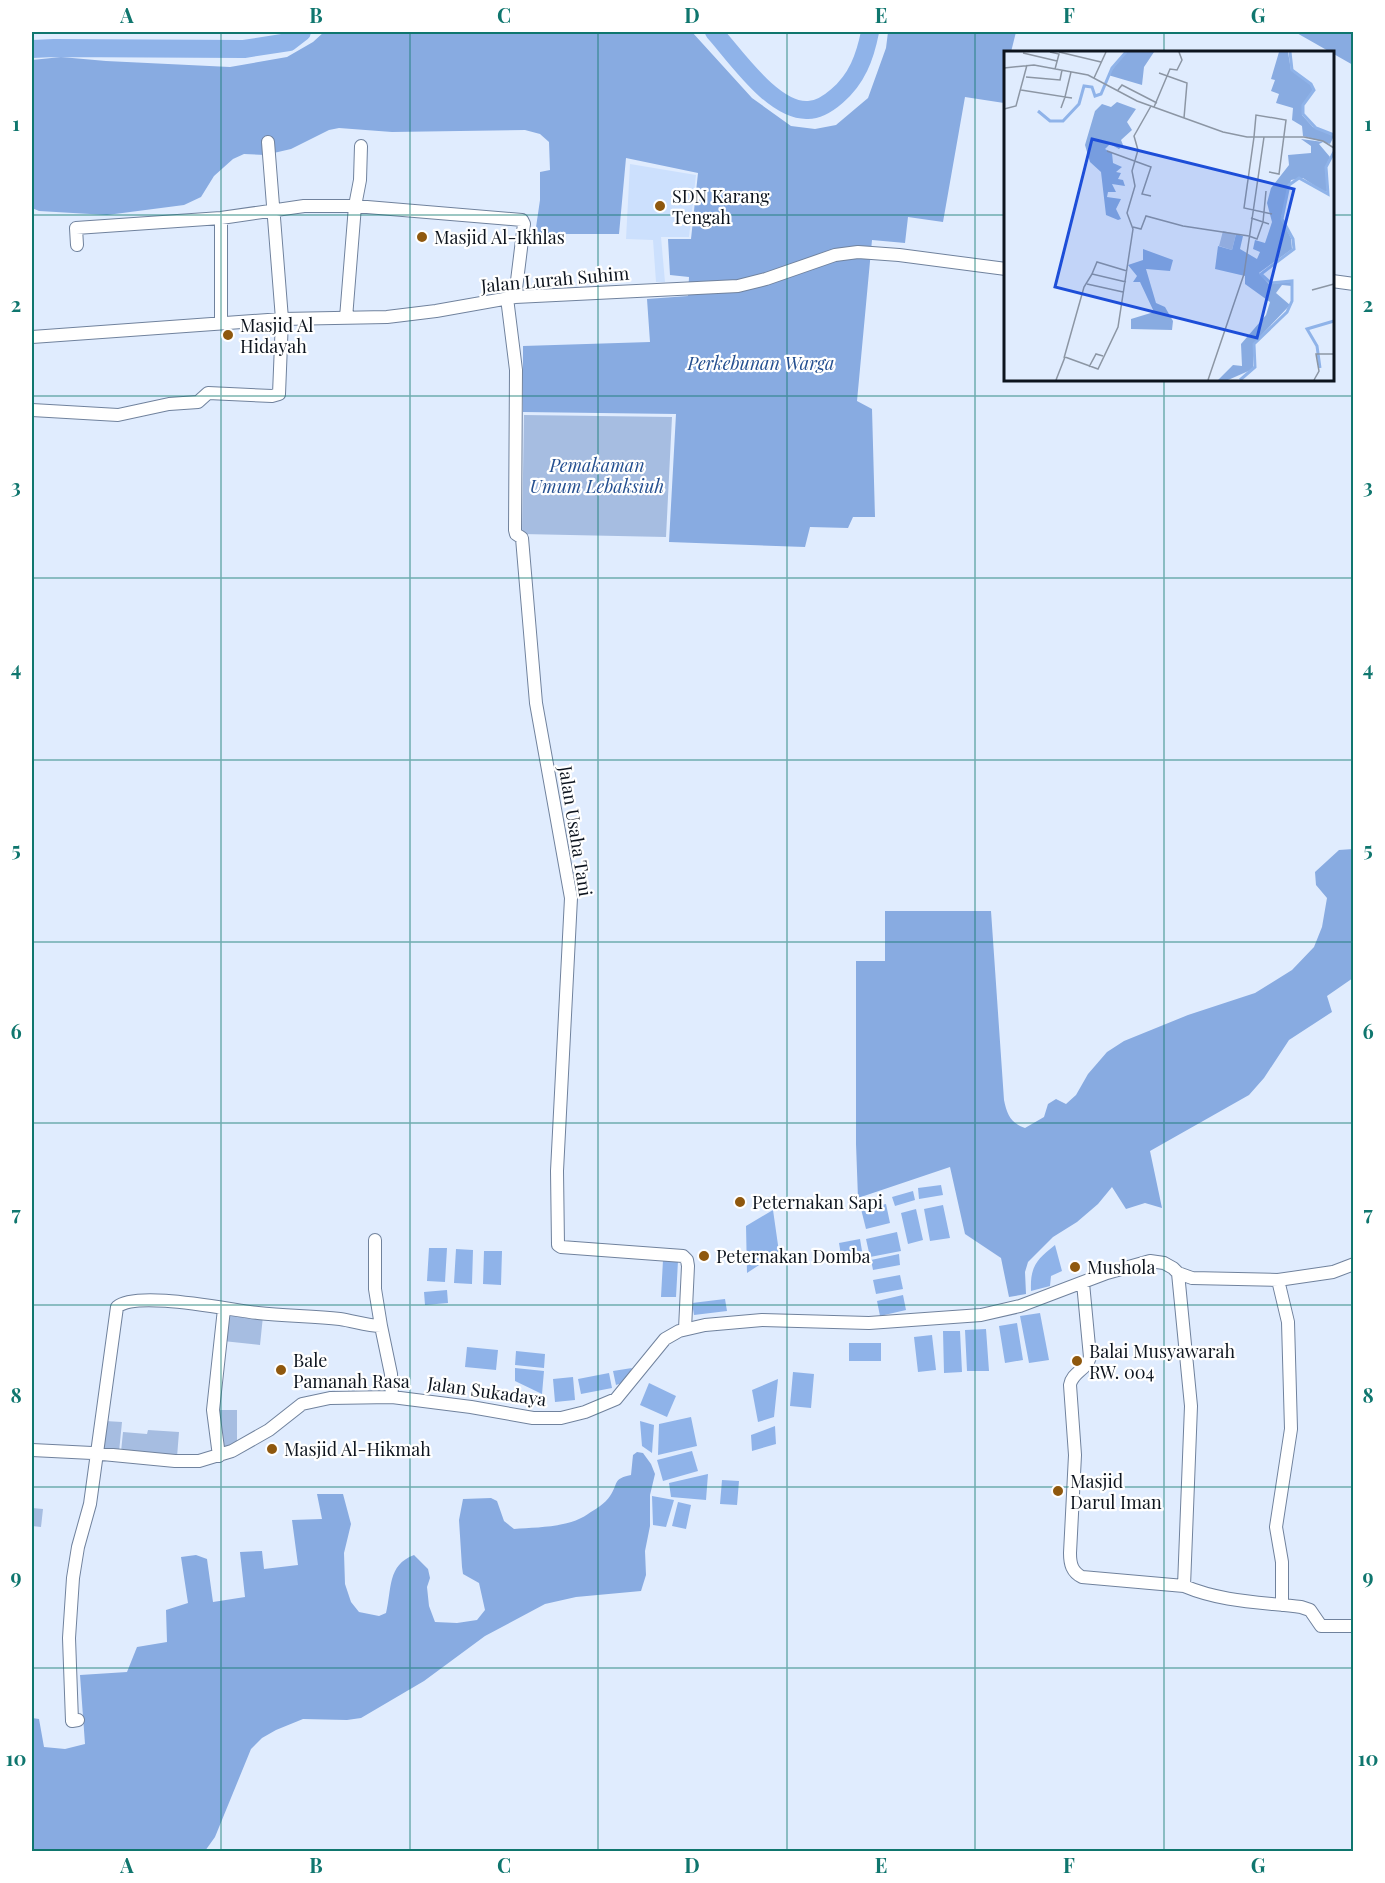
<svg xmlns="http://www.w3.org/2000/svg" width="1385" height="1883" viewBox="0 0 1385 1883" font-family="'Playfair Display',serif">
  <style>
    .built { fill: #cce0fd }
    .green { fill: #a6bde1 }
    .forest { fill: #88abe1 }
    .water { fill: #8fb3e9 }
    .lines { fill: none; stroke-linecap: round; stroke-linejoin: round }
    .river { stroke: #8fb3e9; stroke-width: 18 }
    .minor-casing { stroke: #70829d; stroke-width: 14 }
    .minor { stroke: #fff; stroke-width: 12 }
    .grid { fill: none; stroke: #0f766e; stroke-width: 1.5; stroke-opacity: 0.55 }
    .poi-dot { fill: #8f580e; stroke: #fff; stroke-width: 2 }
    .labels { text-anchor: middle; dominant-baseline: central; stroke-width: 4.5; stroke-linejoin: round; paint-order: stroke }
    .poi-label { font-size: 18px; fill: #0d141e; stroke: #fff; text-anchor: start }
    .street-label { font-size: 18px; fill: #0d141e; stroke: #fff }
    .park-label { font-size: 18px; font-style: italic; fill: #244f90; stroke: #fff }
    .inset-river { fill: none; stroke: #8fb3e9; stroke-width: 3 }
    .inset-road { fill: none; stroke: #8c96a4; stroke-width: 1.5 }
    .view { fill: #1d4ed8; fill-opacity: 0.15; stroke: #1d4ed8; stroke-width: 3 }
    .inset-edge { fill: none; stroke: #0d141e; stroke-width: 3 }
    .neatline { fill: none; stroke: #0f766e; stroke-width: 2 }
    .grid-label { font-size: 20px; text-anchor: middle; font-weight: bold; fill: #0f766e }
  </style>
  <rect width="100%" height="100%" fill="#e0ecfe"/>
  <path class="built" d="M 630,164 L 696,175 L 689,237 L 661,237 L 665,282 L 656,282 L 653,240 L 626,239 Z"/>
  <path class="green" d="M 524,415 L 672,417 L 666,537 L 522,534 Z
    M 226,1312 L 263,1316 L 260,1345 L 223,1341 Z
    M 215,1410 L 237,1410 L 237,1446 L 221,1453 Z
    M 105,1421 L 122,1422 L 119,1452 L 102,1450 Z
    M 148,1430 L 179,1432 L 177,1457 L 121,1452 L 123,1432 L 147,1434 Z
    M 32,1508 L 43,1509 L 41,1527 L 32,1526 Z"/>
  <path class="forest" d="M 324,32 L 692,32 L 752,98 L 791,126 L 815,129 L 836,125 L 868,98 L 886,48 L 888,32 L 1016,32 L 1011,52 L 1006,52 L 1004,103 L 965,97 L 943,222 L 908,217 L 905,243 L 872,240 L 857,401 L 872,409 L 875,517 L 853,517 L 848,528 L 810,527 L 805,547 L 669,542 L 676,414 L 523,412 L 523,346 L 650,342 L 647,299 L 688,296 L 689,277 L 670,275 L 668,239 L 691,239 L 698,173 L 626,158 L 619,234 L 535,234 L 540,200 L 540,172 L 550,170 L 549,142 L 540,134 L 525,130 L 392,132 L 339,128 L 329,130 L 291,149 L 265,155 L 244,154 L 233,159 L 214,176 L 201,197 L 184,205 L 107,215 L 39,211 L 32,208 L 32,60 L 61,57 L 106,61 L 230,67 L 287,57 L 313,42 Z
    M 1295,32 L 1353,32 L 1353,65 Z
    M 1353,849 L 1353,978 L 1327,996 L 1332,1012 L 1289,1040 L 1264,1078 L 1249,1095 L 1150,1151 L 1162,1208 L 1145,1203 L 1126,1209 L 1112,1187 L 1098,1204 L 1077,1222 L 1053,1237 L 1028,1262 L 1025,1272 L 1026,1294 L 1009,1297 L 1001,1258 L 965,1234 L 950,1167 L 858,1198 L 856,1144 L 856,961 L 885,961 L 885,911 L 991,911 L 1004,1100 C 1007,1115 1011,1123 1025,1128 L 1044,1117 L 1048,1104 L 1056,1099 L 1066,1104 L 1076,1095 L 1088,1074 L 1107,1052 L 1124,1041 L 1188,1015 L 1255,993 L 1292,970 L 1314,947 L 1322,927 L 1327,898 L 1316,885 L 1315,872 L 1339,850 Z
    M 637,1452 L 643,1453 L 651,1464 L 655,1474 L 650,1495 L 650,1526 L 645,1551 L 646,1575 L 641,1591 L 576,1597 L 545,1604 L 485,1636 L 424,1681 L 361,1718 L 347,1720 L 303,1719 L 276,1730 L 262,1738 L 251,1749 L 215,1837 L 205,1851 L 32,1851 L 32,1718 L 39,1719 L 44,1747 L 65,1749 L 85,1744 L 80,1675 L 127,1672 L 137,1647 L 167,1642 L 166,1610 L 188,1603 L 181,1557 L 196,1555 L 207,1559 L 213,1602 L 245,1597 L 240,1552 L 262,1551 L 264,1569 L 298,1565 L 292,1520 L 322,1519 L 317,1494 L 343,1494 L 351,1524 L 344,1553 L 345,1584 L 351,1602 L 359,1612 L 379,1616 L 386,1613 C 392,1589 387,1565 414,1555 L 428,1569 L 430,1578 L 427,1587 L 429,1606 L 435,1622 L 457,1623 L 477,1620 L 485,1610 L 479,1583 L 463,1574 L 462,1567 L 459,1520 L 463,1499 L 491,1498 L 497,1501 L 504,1521 L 514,1529 C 537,1527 568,1528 588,1514 C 594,1510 606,1503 610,1496 C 619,1483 612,1479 631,1475 L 633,1455 Z"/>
  <path class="water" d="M 941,1185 L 943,1195 L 919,1199 L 918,1188 Z
    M 913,1191 L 915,1200 L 895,1206 L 892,1197 Z
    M 886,1204 L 890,1223 L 866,1229 L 861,1209 Z
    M 943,1205 L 950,1238 L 930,1241 L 924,1209 Z
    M 916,1209 L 923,1240 L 908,1244 L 901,1213 Z
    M 773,1210 L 779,1252 L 747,1273 L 746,1226 Z
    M 897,1232 L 901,1251 L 870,1257 L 866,1239 Z
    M 860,1239 L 862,1251 L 841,1255 L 839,1243 Z
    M 1055,1245 L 1062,1271 L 1051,1276 L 1050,1286 L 1031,1291 C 1030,1267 1036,1260 1055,1245 Z
    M 429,1248 L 447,1248 L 445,1282 L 427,1281 Z
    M 456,1249 L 473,1250 L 472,1284 L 454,1283 Z
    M 484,1251 L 502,1251 L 501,1285 L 483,1284 Z
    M 899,1254 L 900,1265 L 873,1270 L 871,1260 Z
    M 663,1260 L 678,1261 L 676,1297 L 661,1297 Z
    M 900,1275 L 903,1289 L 876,1294 L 873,1280 Z
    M 447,1290 L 448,1303 L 425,1305 L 424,1292 Z
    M 903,1295 L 906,1310 L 880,1316 L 877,1301 Z
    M 725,1299 L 727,1311 L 694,1315 L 692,1303 Z
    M 1040,1313 L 1049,1360 L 1029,1363 L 1020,1316 Z
    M 1017,1323 L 1023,1360 L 1005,1363 L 999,1326 Z
    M 986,1329 L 989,1371 L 967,1371 L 965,1330 Z
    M 943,1331 L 960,1331 L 962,1372 L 944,1373 Z
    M 932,1335 L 936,1370 L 918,1372 L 914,1337 Z
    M 849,1343 L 881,1343 L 881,1361 L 849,1361 Z
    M 467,1347 L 498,1350 L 496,1370 L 465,1367 Z
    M 516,1351 L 545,1354 L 544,1368 L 515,1365 Z
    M 515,1368 L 544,1371 L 542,1394 L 515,1381 Z
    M 632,1368 L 625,1382 L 616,1385 L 613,1371 Z
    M 793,1372 L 814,1374 L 811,1408 L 790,1406 Z
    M 609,1373 L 612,1388 L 581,1394 L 578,1379 Z
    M 573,1377 L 575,1400 L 555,1402 L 553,1379 Z
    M 778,1379 L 774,1417 L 758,1422 L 752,1390 Z
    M 649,1383 L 676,1396 L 667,1417 L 640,1405 Z
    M 691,1417 L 697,1446 L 658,1455 L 659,1424 Z
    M 640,1421 L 654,1425 L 652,1453 L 642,1446 Z
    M 775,1426 L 776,1444 L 752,1451 L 751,1435 Z
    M 692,1451 L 698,1471 L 663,1481 L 657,1460 Z
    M 708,1474 L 706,1500 L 671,1497 L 669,1483 Z
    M 722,1480 L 739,1481 L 737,1505 L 720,1504 Z
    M 652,1496 L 674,1500 L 666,1527 L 653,1525 Z
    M 678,1502 L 691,1505 L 686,1529 L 672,1526 Z"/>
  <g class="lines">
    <path class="river" d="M 714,32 C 735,55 773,112 808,110 C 819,110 829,103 837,96 C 857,79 865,57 870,32
      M 32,49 L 54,48 L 244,49 L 289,42 L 302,32"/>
    <g class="minor-casing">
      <path id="minor" d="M 77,245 L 76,228 L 221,218 L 304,206 L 355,206 L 360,180 L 361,146
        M 1332,281 L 1354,284
        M 507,298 L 516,370 L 515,530 L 516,534 L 522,538 L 536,703 L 571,898 L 557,1171 L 558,1245 L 561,1247 L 683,1256 L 687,1260 L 688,1266 L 685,1329
        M 346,318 L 355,206 L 522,220 L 524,224 L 515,297
        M 221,323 L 221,218
        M 32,337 L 282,319 L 387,317 L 436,311 L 515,297 L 738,286 L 766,279 L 835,255 L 858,252 L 899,255 L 1006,269
        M 32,410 L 118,415 L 169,404 L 198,402 L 208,393 L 272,396 L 279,394 L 282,319 L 268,142
        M 1278,1280 L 1288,1322 L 1291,1429 L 1276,1527 L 1282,1562 L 1282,1605
        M 1083,1283 L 1090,1357 C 1087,1370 1072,1372 1070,1385 L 1075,1455 L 1070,1553 C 1070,1564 1072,1572 1082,1577 L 1184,1586 L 1191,1406 L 1178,1273
        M 381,1326 L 391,1374 L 392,1397
        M 32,1450 L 92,1453 L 175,1461 L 199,1461 L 232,1451 L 269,1430 L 302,1404 L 330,1398 L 392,1397 L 471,1407 L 533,1418 L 561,1418 L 585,1412 L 616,1399 L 665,1339 L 679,1331 L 705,1325 L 762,1320 L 869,1323 L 981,1315 L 1020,1306 L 1107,1273 L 1150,1261 L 1164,1263 L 1173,1268 L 1178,1273 L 1192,1278 L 1278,1280 L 1333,1272 L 1354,1264
        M 219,1456 L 213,1410 L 224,1309
        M 1184,1586 C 1222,1602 1260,1602 1301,1607 L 1310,1610 L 1321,1626 L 1354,1626
        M 78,1720 L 72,1721 L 69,1638 L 73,1578 L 78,1547 L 90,1504 L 117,1307 C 137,1290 229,1310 258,1313 C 285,1316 313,1316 340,1319 C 354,1321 367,1326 381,1326 L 375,1289 L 375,1240"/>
    </g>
    <use href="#minor" class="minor"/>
  </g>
  <path class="grid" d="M 221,32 L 221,1852M 410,32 L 410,1852M 598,32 L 598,1852M 787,32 L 787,1852M 975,32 L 975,1852M 1164,32 L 1164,52M 32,215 L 1006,215M 1332,215 L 1354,215M 1164,380 L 1164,1852M 32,396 L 1354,396M 32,578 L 1354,578M 32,760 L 1354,760M 32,942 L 1354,942M 32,1123 L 1354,1123M 32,1305 L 1354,1305M 32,1487 L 1354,1487M 32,1668 L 1354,1668"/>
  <g class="poi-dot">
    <circle cx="660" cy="206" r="6"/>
    <circle cx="422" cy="237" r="6"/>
    <circle cx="228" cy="335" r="6"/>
    <circle cx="740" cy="1202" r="6"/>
    <circle cx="704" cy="1256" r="6"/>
    <circle cx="1075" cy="1267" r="6"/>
    <circle cx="1077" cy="1361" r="6"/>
    <circle cx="281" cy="1370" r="6"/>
    <circle cx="272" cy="1449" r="6"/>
    <circle cx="1058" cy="1491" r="6"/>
  </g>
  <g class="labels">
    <g class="poi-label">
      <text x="672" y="196">SDN Karang<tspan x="672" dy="21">Tengah</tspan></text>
      <text x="434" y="237">Masjid Al-Ikhlas</text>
      <text x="240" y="325">Masjid Al<tspan x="240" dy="21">Hidayah</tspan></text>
      <text x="752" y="1202">Peternakan Sapi</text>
      <text x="716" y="1256">Peternakan Domba</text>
      <text x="1087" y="1267">Mushola</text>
      <text x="1089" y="1351">Balai Musyawarah<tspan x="1089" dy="21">RW. 004</tspan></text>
      <text x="293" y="1360">Bale<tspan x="293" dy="21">Pamanah Rasa</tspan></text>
      <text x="284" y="1449">Masjid Al-Hikmah</text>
      <text x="1070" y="1481">Masjid<tspan x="1070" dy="21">Darul Iman</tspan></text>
    </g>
    <g class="street-label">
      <text transform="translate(555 279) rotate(-5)">Jalan Lurah Suhim</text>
      <text transform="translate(576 831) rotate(81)">Jalan Usaha Tani</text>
      <text transform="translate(487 1391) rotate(8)">Jalan Sukadaya</text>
    </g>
    <g class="park-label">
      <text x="761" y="363">Perkebunan Warga</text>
      <text x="597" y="465">Pemakaman<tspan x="597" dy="21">Umum Lebaksiuh</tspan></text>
    </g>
  </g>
  <g transform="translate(1004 51)">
    <rect width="330" height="330" fill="#e0ecfe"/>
    <path d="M 219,180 L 232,183 L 228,199 L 215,195 Z" fill="#a6bde1"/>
    <path d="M 122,1 L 150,1 L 140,16 L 138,34 L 104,24 ZM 275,1 L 284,1 L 287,19 L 307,33 L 309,41 L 298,54 L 298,64 L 309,76 L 330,85 L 326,93 L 299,85 L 298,75 L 288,69 L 289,57 L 272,52 L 275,43 L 267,40 L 271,29 L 267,28 ZM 113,51 L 132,58 L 123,71 L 128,79 L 117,89 L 119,94 L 115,98 L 106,93 L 101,98 L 108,102 L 109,112 L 118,116 L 112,121 L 117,122 L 114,128 L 119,129 L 121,135 L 108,133 L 112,141 L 104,141 L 103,146 L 117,148 L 112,158 L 117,168 L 114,169 L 102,164 L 97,121 L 86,111 L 81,94 L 91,60 L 98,53 L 107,56 ZM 297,88 L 319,91 L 315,93 L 326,106 L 321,117 L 325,139 L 320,141 L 299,127 L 287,129 L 277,167 L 287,187 L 288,198 L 255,222 L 265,233 L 287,231 L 288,235 L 278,234 L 272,242 L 286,254 L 249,293 L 249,318 L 224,329 L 214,329 L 229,314 L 238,315 L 237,293 L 262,264 L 266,251 L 241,233 L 241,225 L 211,218 L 214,195 L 228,199 L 232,183 L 239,185 L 236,198 L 253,208 L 256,201 L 249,198 L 251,189 L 261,192 L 268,171 L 263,152 L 267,137 L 285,114 L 284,104 L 307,102 L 307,95 ZM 139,198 L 169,209 L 166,220 L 142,218 L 152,252 L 161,256 L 169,270 L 168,279 L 127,278 L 127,268 L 150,261 L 136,231 L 129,231 L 133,225 L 124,214 L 139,209 Z" fill="#88abe1"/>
    <path class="inset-river" d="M 286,1 L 288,19 L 307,33 L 310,39 L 299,54 L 299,63 L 312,77 L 330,84M 34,60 L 46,70 L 59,70 L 75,53 L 80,35 L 88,36 L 91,45 L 97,43 L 108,17 L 122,1M 316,317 L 313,295 L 303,278 L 330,270M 236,329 L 251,316 L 250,293 L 283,261 L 288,250 L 288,230 L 267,232 L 257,223 L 290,198 L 289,188 L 278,168 L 285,134 L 295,127 L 324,143 L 322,116 L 330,101"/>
    <path class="inset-road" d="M 46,1 L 55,3 L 51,18M 55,1 L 97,11M 19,2 L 53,10M 0,17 L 30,14 L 84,24 L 133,50 L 219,81 L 243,86 L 300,86 L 319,90 L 330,97M 155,22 L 183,32 L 180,67M 22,26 L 56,29 L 58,19M 90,27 L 102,1M 17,39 L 61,46 L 67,21M 114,39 L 118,34 L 153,52M 150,56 L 166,18 L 173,19 L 178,9 L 175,1M 57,57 L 61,46 L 68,47M 0,58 L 12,55 L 23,14M 250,86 L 252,64 L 282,69 L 275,123 L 265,121M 250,86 L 240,157 L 268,163M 103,100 L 147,116 L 138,143 L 147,145M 262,140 L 259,171 L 265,173M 129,176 L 137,178 L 142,165 L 179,175 L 245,185M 245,185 L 253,188 L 259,171 L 247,167M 122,231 L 88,223 L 93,211 L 123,220M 83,233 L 119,241M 308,239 L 330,233M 60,307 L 80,236 L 88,223M 85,316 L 92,303 L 99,305M 52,329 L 61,306 L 94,318 L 114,276 L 129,178 L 123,162 L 131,135 L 128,120 L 134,99 L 130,85 L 147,55M 204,329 L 240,223 L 260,86M 310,329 L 315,320 L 312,303 L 330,303"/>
    <path class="view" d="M 88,88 L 290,138 L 253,287 L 51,236 Z"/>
    <rect width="330" height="330" class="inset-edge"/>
  </g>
  <rect width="1385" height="1883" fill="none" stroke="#ffffff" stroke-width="66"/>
  <rect x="33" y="33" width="1319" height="1817" class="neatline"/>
  <g class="grid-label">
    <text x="127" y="23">A</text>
    <text x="316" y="23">B</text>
    <text x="504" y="23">C</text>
    <text x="692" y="23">D</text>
    <text x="881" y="23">E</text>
    <text x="1069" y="23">F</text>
    <text x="1258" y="23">G</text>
    <text x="16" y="131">1</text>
    <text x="1368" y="131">1</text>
    <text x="16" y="312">2</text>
    <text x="1368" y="312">2</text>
    <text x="16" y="494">3</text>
    <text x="1368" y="494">3</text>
    <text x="16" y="676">4</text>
    <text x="1368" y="676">4</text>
    <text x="16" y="857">5</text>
    <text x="1368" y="857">5</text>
    <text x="16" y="1039">6</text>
    <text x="1368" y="1039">6</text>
    <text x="16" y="1221">7</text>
    <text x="1368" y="1221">7</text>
    <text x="16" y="1403">8</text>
    <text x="1368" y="1403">8</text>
    <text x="16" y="1584">9</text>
    <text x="1368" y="1584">9</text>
    <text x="16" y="1766">10</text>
    <text x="1368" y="1766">10</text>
    <text x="127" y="1873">A</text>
    <text x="316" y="1873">B</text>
    <text x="504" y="1873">C</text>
    <text x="692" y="1873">D</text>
    <text x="881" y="1873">E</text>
    <text x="1069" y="1873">F</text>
    <text x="1258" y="1873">G</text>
  </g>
</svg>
